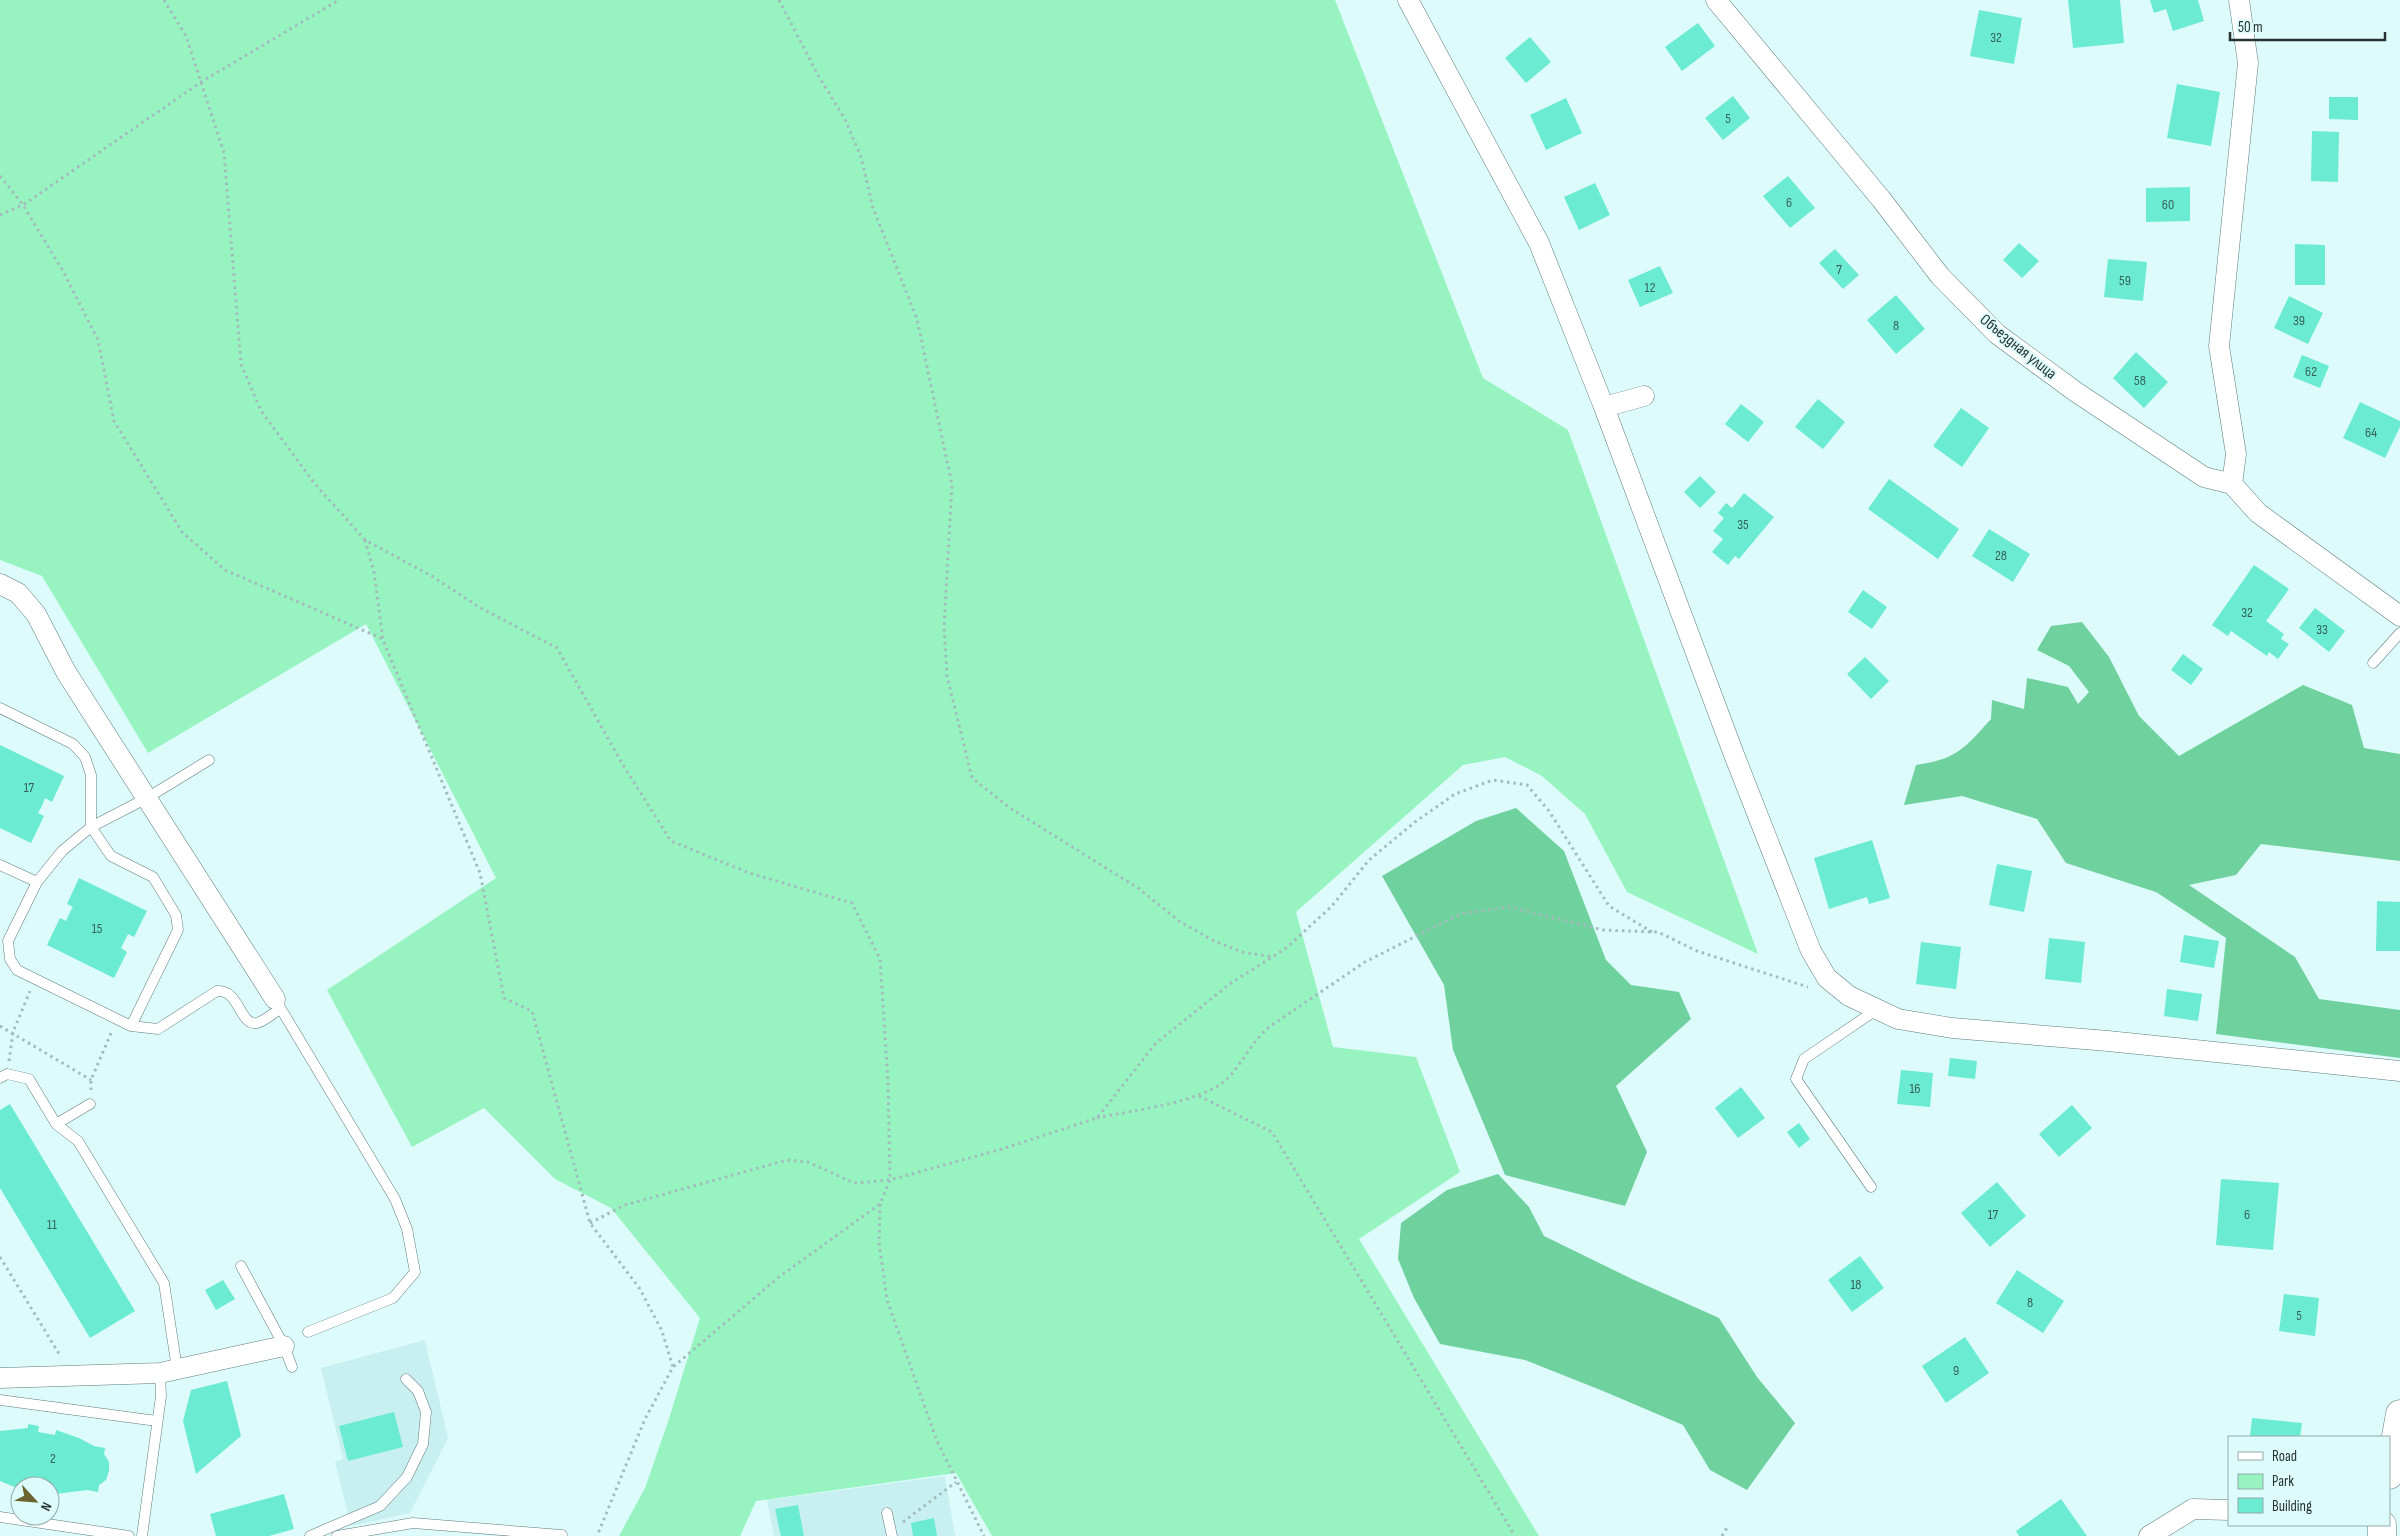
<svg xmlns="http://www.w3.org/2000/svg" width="2400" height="1536" viewBox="0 0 2400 1536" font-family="'Sofia Sans Condensed',sans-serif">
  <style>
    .built { fill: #c8f0f1 }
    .green { fill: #97f4c1 }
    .forest { fill: #6fd19d }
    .building { fill: #6aebd2 }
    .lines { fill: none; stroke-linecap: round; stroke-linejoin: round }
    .lane-casing { stroke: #607b7c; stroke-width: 11 }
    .street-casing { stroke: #607b7c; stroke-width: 21 }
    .secondary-casing { stroke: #607b7c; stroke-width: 29 }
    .path { stroke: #a2bbbb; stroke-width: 3; stroke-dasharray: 2.5 4; stroke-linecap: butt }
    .lane { stroke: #fff; stroke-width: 10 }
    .street { stroke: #fff; stroke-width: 20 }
    .secondary { stroke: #fff; stroke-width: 28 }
    .labels { text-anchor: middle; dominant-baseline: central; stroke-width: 4; stroke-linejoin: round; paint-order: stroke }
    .number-label { font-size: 14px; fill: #38615b }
    .street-label { font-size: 16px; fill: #273333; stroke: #ddfbfb }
  </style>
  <rect width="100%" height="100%" fill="#ddfbfb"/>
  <path class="built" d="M 425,1340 L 448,1438 L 410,1513 L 351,1526 L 335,1462 L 343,1459 L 321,1368 Z
    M 945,1476 L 955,1536 L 774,1536 L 767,1500 Z"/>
  <path class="green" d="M 0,0 L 1335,0 L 1483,378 L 1568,430 L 1758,954 L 1627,892 L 1585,814 L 1542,776 L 1505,757 L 1463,765 L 1296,912 L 1333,1047 L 1416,1057 L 1460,1172 L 1359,1239 L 1539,1536 L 992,1536 L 956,1473 L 756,1501 L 740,1536 L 619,1536 L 645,1488 L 668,1422 L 700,1318 L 611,1208 L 555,1179 L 484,1108 L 412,1147 L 327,990 L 496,878 L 366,624 L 148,753 L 42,576 L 0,560 Z"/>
  <path class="forest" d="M 2082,622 L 2109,657 L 2139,716 L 2179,756 L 2303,685 L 2352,705 L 2364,748 L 2400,754 L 2400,861 L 2261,844 L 2236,875 L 2189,885 L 2295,957 L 2319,999 L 2400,1010 L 2400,1058 L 2216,1034 L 2226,938 L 2156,892 L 2066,863 L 2037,819 L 1962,796 L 1904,805 L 1916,765 C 1957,759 1964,749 1991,719 L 1992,700 L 2024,709 L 2027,678 L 2068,687 L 2078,704 L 2089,692 L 2069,666 L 2037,650 L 2051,626 Z
    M 1516,808 L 1564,851 L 1606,960 L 1631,985 L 1679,992 L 1691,1019 L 1616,1086 L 1647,1152 L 1625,1206 L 1505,1175 L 1453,1050 L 1444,985 L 1382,876 L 1476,821 Z
    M 1498,1174 L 1529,1207 L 1544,1236 L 1632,1279 L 1719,1318 L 1757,1377 L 1795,1423 L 1747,1490 L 1710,1470 L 1683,1425 L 1603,1391 L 1525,1360 L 1440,1344 L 1414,1298 L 1398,1259 L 1401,1223 L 1447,1190 Z"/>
  <path class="building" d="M 2068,0 L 2120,0 L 2124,43 L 2073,48 Z
    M 2150,0 L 2198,0 L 2204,21 L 2173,31 L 2166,9 L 2154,13 Z
    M 1979,10 L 2022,18 L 2014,64 L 1970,56 Z
    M 1698,23 L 1715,46 L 1682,71 L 1665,47 Z
    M 1530,37 L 1551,62 L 1526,83 L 1505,58 Z
    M 2177,84 L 2220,92 L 2211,146 L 2167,138 Z
    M 1733,96 L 1750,118 L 1723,140 L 1705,118 Z
    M 2329,97 L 2358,97 L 2358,120 L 2329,119 Z
    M 1566,98 L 1582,133 L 1546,150 L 1530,115 Z
    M 2312,131 L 2339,132 L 2338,182 L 2311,181 Z
    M 1788,176 L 1815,208 L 1790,228 L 1763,196 Z
    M 1595,183 L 1610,215 L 1579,230 L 1564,197 Z
    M 2190,187 L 2190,221 L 2146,222 L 2146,188 Z
    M 2019,243 L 2039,261 L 2022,278 L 2003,260 Z
    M 2295,244 L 2325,245 L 2325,285 L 2295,285 Z
    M 1835,249 L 1859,275 L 1843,289 L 1819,263 Z
    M 2108,259 L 2147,262 L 2143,301 L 2104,297 Z
    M 1660,266 L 1673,293 L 1640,307 L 1628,280 Z
    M 1896,295 L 1925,329 L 1896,354 L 1867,320 Z
    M 2289,296 L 2323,313 L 2308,344 L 2274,328 Z
    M 2136,352 L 2168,382 L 2144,408 L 2113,378 Z
    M 2302,355 L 2329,366 L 2320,388 L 2293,377 Z
    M 1818,399 L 1845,422 L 1823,449 L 1795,427 Z
    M 2360,402 L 2400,421 L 2400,427 L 2385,458 L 2343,438 Z
    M 1741,404 L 1764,422 L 1748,442 L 1725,424 Z
    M 1961,408 L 1989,428 L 1962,467 L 1933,446 Z
    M 1700,476 L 1716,492 L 1700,508 L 1684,492 Z
    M 1889,479 L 1959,529 L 1938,559 L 1868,509 Z
    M 1744,493 L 1774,517 L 1739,559 L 1735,556 L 1728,565 L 1712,552 L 1723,539 L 1713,531 L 1724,518 L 1718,513 L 1726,503 L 1732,508 Z
    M 1989,529 L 2030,554 L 2013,582 L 1972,556 Z
    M 2254,565 L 2289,589 L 2266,621 L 2284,634 L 2281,639 L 2289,644 L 2278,659 L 2269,652 L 2267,656 L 2231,631 L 2228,636 L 2212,625 Z
    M 1863,590 L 1887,607 L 1872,629 L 1848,612 Z
    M 2315,608 L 2345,631 L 2329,652 L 2299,628 Z
    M 2183,654 L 2203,669 L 2191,685 L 2171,670 Z
    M 1865,657 L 1889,681 L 1871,699 L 1847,674 Z
    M 0,745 L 64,776 L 52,802 L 45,798 L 42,806 L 38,813 L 44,816 L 31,843 L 0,828 Z
    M 1872,840 L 1890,898 L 1869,904 L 1867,897 L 1829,909 L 1814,858 Z
    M 1997,864 L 2032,871 L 2024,912 L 1989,905 Z
    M 79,878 L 147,911 L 134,937 L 128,934 L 121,948 L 127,952 L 114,978 L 47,945 L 60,918 L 66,921 L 71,910 L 73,907 L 67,904 Z
    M 2377,901 L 2400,902 L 2400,951 L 2376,951 Z
    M 2184,935 L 2219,941 L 2214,968 L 2180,962 Z
    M 2049,938 L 2085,942 L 2081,983 L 2045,979 Z
    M 1921,942 L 1961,947 L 1956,989 L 1916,984 Z
    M 2167,989 L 2202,994 L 2198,1021 L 2164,1016 Z
    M 1950,1058 L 1977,1061 L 1975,1079 L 1948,1076 Z
    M 1901,1070 L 1933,1073 L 1930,1107 L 1897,1104 Z
    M 1741,1087 L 1765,1118 L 1738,1138 L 1715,1108 Z
    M 10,1104 L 135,1311 L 90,1338 L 0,1188 L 0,1110 Z
    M 2072,1105 L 2092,1128 L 2059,1157 L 2039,1134 Z
    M 1799,1123 L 1810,1139 L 1799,1148 L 1787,1132 Z
    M 2221,1179 L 2279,1183 L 2273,1250 L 2216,1245 Z
    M 1997,1182 L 2026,1216 L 1990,1247 L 1961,1213 Z
    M 1860,1256 L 1884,1288 L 1852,1312 L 1828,1280 Z
    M 2017,1270 L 2064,1301 L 2043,1333 L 1996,1303 Z
    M 223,1280 L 235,1299 L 216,1310 L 205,1290 Z
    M 2284,1294 L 2319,1298 L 2315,1336 L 2279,1331 Z
    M 1965,1337 L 1989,1373 L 1946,1403 L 1922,1366 Z
    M 227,1381 L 241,1436 L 196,1474 L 183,1421 L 191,1390 Z
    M 394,1412 L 403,1447 L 348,1461 L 339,1426 Z
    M 2252,1418 L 2302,1423 L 2300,1437 L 2250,1437 Z
    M 28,1424 L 39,1426 L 38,1432 L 55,1435 L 56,1430 L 79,1438 L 94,1446 L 105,1448 L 104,1454 L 109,1462 L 109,1471 L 106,1480 L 99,1485 L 98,1492 L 87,1490 L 56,1494 L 57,1491 L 50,1490 L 50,1486 L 18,1485 L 17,1488 L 0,1481 L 0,1431 L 28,1428 Z
    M 284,1494 L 294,1529 L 269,1536 L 216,1536 L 210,1514 Z
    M 2061,1499 L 2087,1536 L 2019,1536 L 2016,1531 Z
    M 798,1505 L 804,1536 L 781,1536 L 775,1509 Z
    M 934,1518 L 937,1536 L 913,1536 L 911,1523 Z"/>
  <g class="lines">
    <g class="lane-casing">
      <path id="lane" d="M 2373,663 L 2400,633
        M 0,708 L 73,744 L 85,757 L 91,775 L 91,827 L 111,856 L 153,877 L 176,915 L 178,930 L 131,1026
        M 209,760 L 147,798 L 91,827 L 62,851 L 37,882 L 8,941 L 10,959 L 17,970 L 131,1026 L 158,1029 L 217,991 C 240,989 239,1026 257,1023 C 265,1021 273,1013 280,1009
        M 0,865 L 37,882
        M 278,1004 L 395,1199 L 407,1229 L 415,1272 L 393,1298 L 308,1332
        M 0,1078 L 7,1074 L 29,1079 L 56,1124 L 78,1141 L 164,1283 L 177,1369
        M 56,1124 L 90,1104
        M 1871,1187 L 1796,1079 L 1804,1059 L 1876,1010
        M 241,1266 L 284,1346 L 292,1367
        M 0,1400 L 157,1421
        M 887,1513 L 892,1536
        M 0,1517 L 129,1536
        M 142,1536 L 161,1396 L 160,1373
        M 310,1536 L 380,1506 L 407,1477 L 423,1444 L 426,1412 L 418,1391 L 406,1379
        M 337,1536 L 413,1523 L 562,1535"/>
    </g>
    <g class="street-casing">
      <path id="street" d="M 1408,0 L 1539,243 L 1604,407
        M 1716,0 L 1881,199 L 1940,276 L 1997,334 L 2076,392 L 2204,477 L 2232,484 L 2258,513 L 2400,616
        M 1644,396 L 1604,407 L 1733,752 L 1811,951 L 1827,978 L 1849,996 L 1898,1019 L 1952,1028 L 2108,1041 L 2400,1071
        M 2232,484 L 2236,454 L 2219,346 L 2248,63 L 2239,0
        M 0,584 L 18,593 L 36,614 L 66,672 L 275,999
        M 0,1378 L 160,1373 L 284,1346
        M 2149,1536 L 2193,1509 L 2229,1510"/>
    </g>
    <g class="secondary-casing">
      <path id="secondary" d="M 2389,1475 L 2400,1414
        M 2382,1536 L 2382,1525"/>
    </g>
    <path class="path" d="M 164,0 L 186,36 L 224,153 L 241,364 L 261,411 L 315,484 L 365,540 L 430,575 L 479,607 L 557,648 L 623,765 L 671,841 L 749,873 L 852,903 L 880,959 L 888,1082 L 890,1180 L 880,1204 L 779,1277 L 673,1367 L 645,1419 L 597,1536
      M 779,0 L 819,77 L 845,119 L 861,157 L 873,208 L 917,319 L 952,485 L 944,627 L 947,676 L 972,778 L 1010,808 L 1138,888 L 1179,921 L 1214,941 L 1242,952 L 1273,957
      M 0,176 L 23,205 L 63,271 L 98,340 L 114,421 L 182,532 L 225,570 L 383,639
      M 0,215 L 23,205 L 201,82 L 339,0
      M 365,540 L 374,572 L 383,640 L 480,873 L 504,998 L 532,1011 L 590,1223 L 640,1289 L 662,1331 L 673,1367
      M 0,1026 L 91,1080
      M 9,1061 L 13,1032 L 30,991
      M 91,1090 L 91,1080 L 111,1033
      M 1199,1096 L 1272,1132 L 1515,1536
      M 1097,1118 C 1133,1110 1203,1103 1228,1078 C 1244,1061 1253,1039 1272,1025 L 1365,962 L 1460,914 L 1509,907 L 1603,930 L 1658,932 L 1697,951 L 1808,987
      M 880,1204 L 879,1242 L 887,1300 L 937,1441 L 984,1536
      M 590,1223 L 625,1205 L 787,1160 L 808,1162 L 854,1183 L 890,1180 L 1002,1149 L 1097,1118 L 1156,1043 L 1231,983 L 1285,949 L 1332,906 L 1369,860 L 1415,822 L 1455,794 L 1493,780 L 1527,785 L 1549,811 L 1609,906 L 1652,932
      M 0,1257 L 61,1357
      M 903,1522 L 956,1482
      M 1722,1536 L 1728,1526"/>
    <use href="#lane" class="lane"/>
    <use href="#street" class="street"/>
    <use href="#secondary" class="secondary"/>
  </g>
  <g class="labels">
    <g class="number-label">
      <text x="1996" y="37">32</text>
      <text x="1728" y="118">5</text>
      <text x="1789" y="202">6</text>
      <text x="2168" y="204">60</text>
      <text x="1839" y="269">7</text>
      <text x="2125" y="280">59</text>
      <text x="1650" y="287">12</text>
      <text x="2299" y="320">39</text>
      <text x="1896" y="325">8</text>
      <text x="2311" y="371">62</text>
      <text x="2140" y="380">58</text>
      <text x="2371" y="432">64</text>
      <text x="1743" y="524">35</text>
      <text x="2001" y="555">28</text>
      <text x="2247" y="612">32</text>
      <text x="2322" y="629">33</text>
      <text x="29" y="787">17</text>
      <text x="97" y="928">15</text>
      <text x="1915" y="1088">16</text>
      <text x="1993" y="1214">17</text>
      <text x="2247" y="1214">6</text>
      <text x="52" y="1224">11</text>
      <text x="1856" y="1284">18</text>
      <text x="2030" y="1302">8</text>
      <text x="2299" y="1315">5</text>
      <text x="1956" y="1370">9</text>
      <text x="53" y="1458">2</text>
    </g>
    <g class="street-label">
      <text transform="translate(2018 347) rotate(39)">Объездная улица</text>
    </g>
  </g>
  <rect x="2228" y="1436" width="162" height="90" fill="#ddfbfb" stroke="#94abab"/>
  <rect x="2238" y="1452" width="25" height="8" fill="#ffffff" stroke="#94abab"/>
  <text x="2272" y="1461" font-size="15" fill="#273333">Road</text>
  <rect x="2238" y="1474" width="25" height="15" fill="#97f4c1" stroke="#94abab"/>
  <text x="2272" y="1486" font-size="15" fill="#273333">Park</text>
  <rect x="2238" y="1498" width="25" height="15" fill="#6aebd2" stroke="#94abab"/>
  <text x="2272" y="1511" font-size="15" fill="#273333">Building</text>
  <g transform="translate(35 1501) rotate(116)"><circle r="24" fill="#ddfbfb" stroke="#94abab"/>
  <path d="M0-4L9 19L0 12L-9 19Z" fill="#6c6330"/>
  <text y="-8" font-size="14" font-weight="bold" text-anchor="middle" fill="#273333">N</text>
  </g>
  <path d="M2230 32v8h155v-8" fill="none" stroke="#273333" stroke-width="2.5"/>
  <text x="2238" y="32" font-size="15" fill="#273333" stroke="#ddfbfb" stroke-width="4" paint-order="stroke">50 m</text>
</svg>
